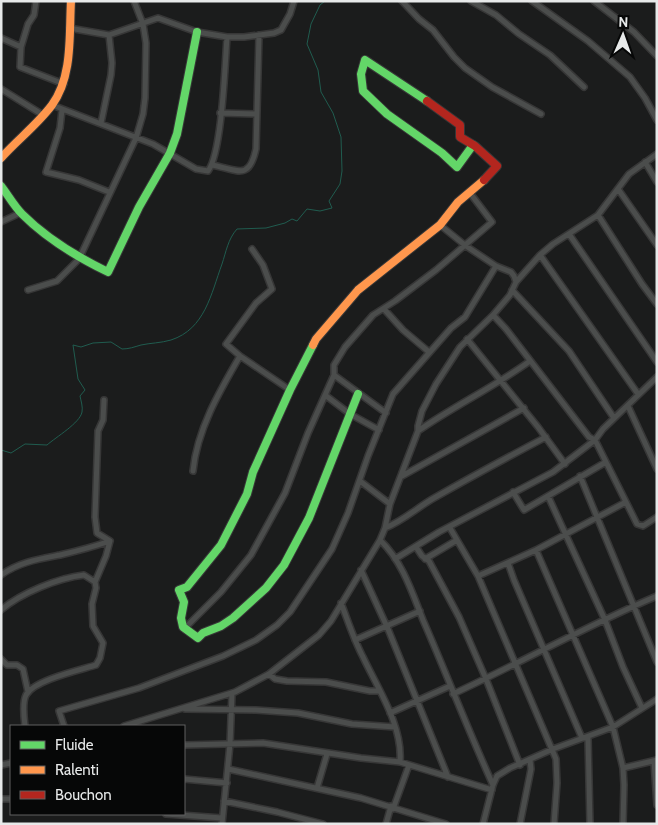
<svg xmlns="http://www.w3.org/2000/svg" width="658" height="825" viewBox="0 0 658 825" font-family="Cabin,sans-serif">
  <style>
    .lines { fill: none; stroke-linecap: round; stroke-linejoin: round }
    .stream { stroke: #205c4f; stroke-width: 1 }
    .street-casing { stroke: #373737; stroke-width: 8 }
    .fast-casing { stroke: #373737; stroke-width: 10 }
    .slow-casing { stroke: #373737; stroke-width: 10 }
    .jam-casing { stroke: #373737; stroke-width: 10 }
    .street { stroke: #4b4d4c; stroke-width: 5 }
    .fast { stroke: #63d668; stroke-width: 8 }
    .slow { stroke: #ff974d; stroke-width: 8 }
    .jam { stroke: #b3261e; stroke-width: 8 }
  </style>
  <rect width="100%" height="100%" fill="#1b1c1c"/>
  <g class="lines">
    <path class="stream" d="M 1,450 L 11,453 L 25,444 L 47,445 C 56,437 80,423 82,412 C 83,407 81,401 80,396 L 85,390 L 78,379 L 73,345 L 81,347 L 93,343 L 111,342 L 122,349 C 129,349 134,347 141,345 C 150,343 161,343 171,340 C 205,329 211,294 222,264 C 226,252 228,239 237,229 L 266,228 L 285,223 L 292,219 L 297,221 L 307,209 L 320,211 L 332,208 L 329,201 L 340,184 L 342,171 L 341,137 L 333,113 L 321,92 L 318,70 L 307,44 L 311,24 L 320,5 L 325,1"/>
    <g class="street-casing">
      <path id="street" d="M 36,1 L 34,15 L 28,24 L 21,47 L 20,67 L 64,84
        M 402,1 L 419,19 L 433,30 L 454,57 L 465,68 L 492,87 L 541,114
        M 471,1 L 496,15 L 519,34 L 550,55 L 584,87
        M 532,1 L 588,41 L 630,77 L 645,98 L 657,120
        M 594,1 L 634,32 L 657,56
        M 69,28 L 109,35 L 158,18 L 197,32 L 227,37 L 244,37 L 274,33 L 281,30 L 290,14 L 294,1
        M 1,38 L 21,47
        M 1,89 L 43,115
        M 52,105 L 153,144 L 196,169 L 208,171 C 222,153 225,64 227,37
        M 62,110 L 60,128 L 46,172 L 79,180 L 109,192
        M 220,113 L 256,114
        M 101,123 L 111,75 L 112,63 L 109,35
        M 645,162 L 657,182
        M 212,165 C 238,170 249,181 256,149 L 259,35
        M 618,189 L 657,245
        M 598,215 L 642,284 L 657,304
        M 1,222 L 20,213
        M 440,225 L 466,246 L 496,266 L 511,272 L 514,276 L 516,282
        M 569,234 L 657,362
        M 252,249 L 263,265 L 272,289 L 256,303 L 226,344 L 240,356 L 290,390
        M 540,255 L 638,394
        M 28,290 L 57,281 L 79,259 L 136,138 L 143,114 L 145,98 L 146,43 L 143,24 L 134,1
        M 512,290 L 569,351 L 614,418
        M 384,309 L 403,330 L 429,352
        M 493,315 L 506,329 L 589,437 L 595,440 L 637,524 L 643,526 L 657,517
        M 467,339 L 538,427 L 565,464
        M 334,375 L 386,413
        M 325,395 L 350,414 L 379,430
        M 104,400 L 103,420 L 98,431 L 95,517 L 97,533 L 110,541
        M 628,406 L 657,469
        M 418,431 C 454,406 494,387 530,361
        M 193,471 C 197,430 219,392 240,356
        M 402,476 L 524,408
        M 580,476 L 657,662
        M 360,481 L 390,504
        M 513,492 L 524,510 L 606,462
        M 548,496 L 605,620 L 623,667 L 642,708
        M 385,528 C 403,521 418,507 434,498 C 471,477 508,457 546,437
        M 450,528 L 478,576 L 556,759 L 557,783 L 554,824
        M 380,540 C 402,561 412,592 423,620 C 447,675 468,730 493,785
        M 416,547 L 422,556 L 429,561 L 459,617 L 486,679 L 520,765
        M 536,550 L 613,727 L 623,768 L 624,785 L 623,824
        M 395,559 L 439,532 L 553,472 L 595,440 L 603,429 L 657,377
        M 425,559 L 457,540
        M 508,563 L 514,580 L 582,738 L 588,738 L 590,824
        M 361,570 L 388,629 L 448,777
        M 1,575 C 19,562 39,559 60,555 C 77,551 93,547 110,541
        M 478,576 L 536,550 L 626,502
        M 341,603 C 348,621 354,640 363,657 C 378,689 403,726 400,762
        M 1,610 C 21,593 58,578 84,575 L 95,582
        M 184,629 L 221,592 L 251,555 L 285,493 L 308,433 L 334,375 L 334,365 L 345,347 L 373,315 L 395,301 L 436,270 L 492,222 L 470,193
        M 355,640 L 420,611
        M 1,659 L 7,665 L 17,665 L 23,669 L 28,692
        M 269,674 L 275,679 L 287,681 L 326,682 L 370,691 L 378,691
        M 453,694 C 522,662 588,625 657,596
        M 185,709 L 256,710 L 298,713 L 352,724 L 395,727
        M 390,713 L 450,686
        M 25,726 C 24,718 22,703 26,695 C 34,680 80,670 96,665 L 100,658 L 103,643 L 93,626 L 92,604 L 96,588 L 95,582 L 106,556 L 110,541
        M 64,726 L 59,711 L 139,688 L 223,656 L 256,640 L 277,625 L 290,612 L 332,549 L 348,513 L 368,456 L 393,394 L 451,328 L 465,317 L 496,266
        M 124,726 L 235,692 L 269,674 L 319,635 L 331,621 L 380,540 L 385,528 L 390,504 L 418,431 L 418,426 L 422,411 L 436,384 L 460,347 L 493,315 L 510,295 L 516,282 L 540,255 L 553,244 L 598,215 L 629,174 L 657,154
        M 184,745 L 263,743 L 361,758 L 400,762 L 492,790
        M 654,761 L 657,805
        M 1,765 L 11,763
        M 623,768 L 657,760
        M 228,769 L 361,798 L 446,824
        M 184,779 L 227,783
        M 317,788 L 327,754
        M 1,799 L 11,799
        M 224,801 L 277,812 L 323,824
        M 393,809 L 409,765
        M 166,814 L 222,818
        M 222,824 L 230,744 L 232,693
        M 386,824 L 391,806
        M 483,824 L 493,785 L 497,776 L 510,768 L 553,749 L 613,727 L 657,699
        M 520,824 L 531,769 L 530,760"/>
    </g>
    <g class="fast-casing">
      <path id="fast" d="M 427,101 L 365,60 L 361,74 L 363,91 L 387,114 L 442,153 L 457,167 L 473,145
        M 1,186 C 8,195 14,206 22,214 C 47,239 77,257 108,272 L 139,207 L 170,153 L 177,134 L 197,32
        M 313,345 L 290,390 L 253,472 L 247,494 L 221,545 L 187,587 L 179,590 L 184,602 L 181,618 L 183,627 L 198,638 L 203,633 L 221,626 L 233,618 L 266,588 L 284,565 L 309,518 L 358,394"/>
    </g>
    <g class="slow-casing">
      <path id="slow" d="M 1,158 C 17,140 37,125 52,105 C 73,76 69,35 71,1
        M 313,345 L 316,339 L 358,290 L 440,225 L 458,202 L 484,180"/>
    </g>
    <g class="jam-casing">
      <path id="jam" d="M 427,101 L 460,125 L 460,137 L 475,146 L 497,166 L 484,180"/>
    </g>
    <use href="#street" class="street"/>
    <use href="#fast" class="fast"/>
    <use href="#slow" class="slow"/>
    <use href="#jam" class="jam"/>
  </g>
  <rect width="658" height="825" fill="none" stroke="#e7e9e9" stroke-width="5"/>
  <rect x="10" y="725" width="175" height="90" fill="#060707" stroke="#606161"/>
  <rect x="20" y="741" width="25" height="8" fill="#63d668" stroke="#606161"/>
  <text x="55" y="750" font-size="15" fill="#e7e9e9">Fluide</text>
  <rect x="20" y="766" width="25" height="8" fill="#ff974d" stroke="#606161"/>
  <text x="55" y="775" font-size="15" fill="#e7e9e9">Ralenti</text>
  <rect x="20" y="791" width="25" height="8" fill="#b3261e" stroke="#606161"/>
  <text x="55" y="800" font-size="15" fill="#e7e9e9">Bouchon</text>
  <g transform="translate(623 35) rotate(2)" stroke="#060707" stroke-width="4" paint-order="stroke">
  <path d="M0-4L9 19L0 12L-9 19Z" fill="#e7e9e9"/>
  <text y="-8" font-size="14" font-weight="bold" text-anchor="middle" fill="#e7e9e9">N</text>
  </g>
</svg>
